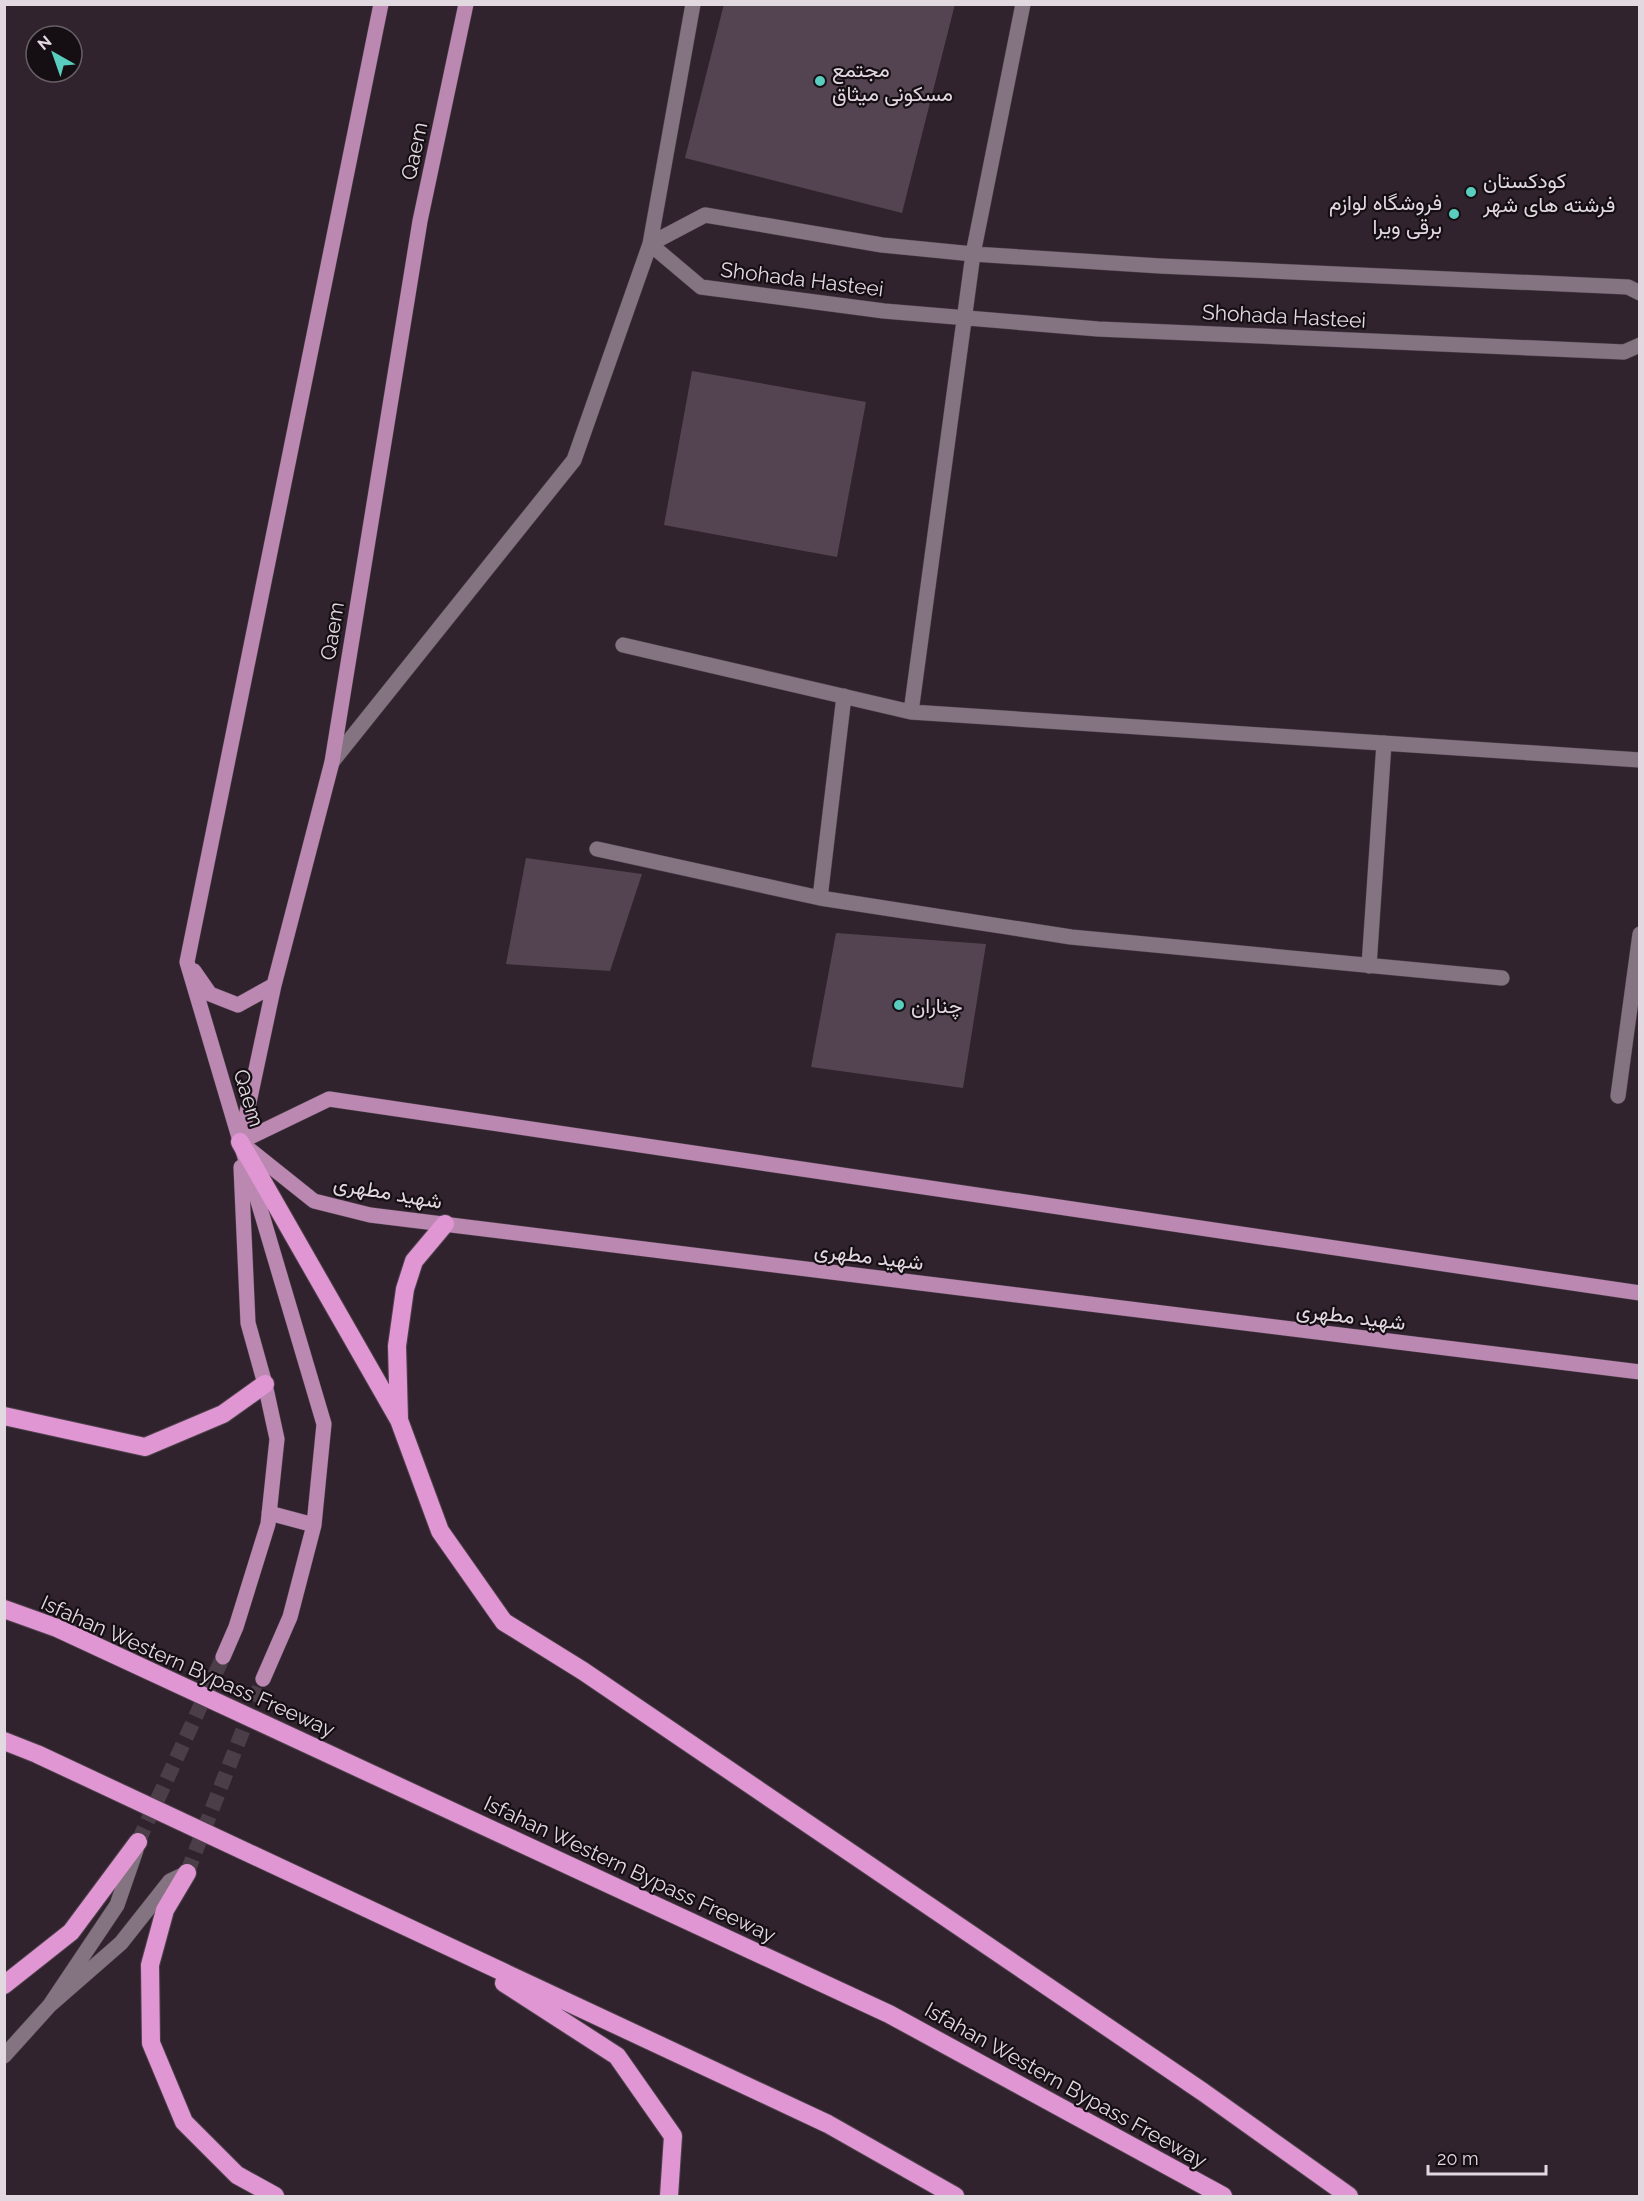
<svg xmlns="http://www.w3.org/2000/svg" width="1644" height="2201" viewBox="0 0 1644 2201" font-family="Raleway,Vazirmatn,sans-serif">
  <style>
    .building { fill: #544451 }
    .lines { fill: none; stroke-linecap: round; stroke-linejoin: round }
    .major-tunnel { stroke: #4c3e49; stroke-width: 15; stroke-dasharray: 15 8; stroke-linecap: butt }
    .minor-casing { stroke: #4d414b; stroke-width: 16 }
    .major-casing { stroke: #4d414b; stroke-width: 16 }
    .highway-casing { stroke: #4d414b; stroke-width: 20 }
    .minor { stroke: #847381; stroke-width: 15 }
    .major { stroke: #bb88b2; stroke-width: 15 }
    .highway { stroke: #df96d2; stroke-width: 18 }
    .poi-dot { fill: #59cebe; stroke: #150f14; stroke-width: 2 }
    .labels { text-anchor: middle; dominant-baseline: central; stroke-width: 4.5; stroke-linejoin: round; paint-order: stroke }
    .poi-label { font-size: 21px; fill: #e2d8e0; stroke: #150f14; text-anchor: start }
    .street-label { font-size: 21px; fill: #e2d8e0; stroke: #150f14 }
  </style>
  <rect width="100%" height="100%" fill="#31232e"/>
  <path class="building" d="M 724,4 L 955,4 L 902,213 L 685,158 Z
    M 692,371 L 866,402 L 837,557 L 664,525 Z
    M 526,858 L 642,874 L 610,971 L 506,964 Z
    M 836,933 L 986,944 L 963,1088 L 811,1067 Z"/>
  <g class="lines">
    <path class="major-tunnel" d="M 138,1842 L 223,1657
      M 187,1873 L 263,1679"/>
    <g class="minor-casing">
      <path id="minor" d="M 1640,293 L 1628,287 L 1160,266 L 973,254 L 882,245 L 705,215 L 650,244 L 701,287 L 884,311 L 1098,329 L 1624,352 L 1640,345
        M 623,645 L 911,712 L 1640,760
        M 911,712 L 973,254 L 1023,4
        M 332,762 L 574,460 L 650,244 L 693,4
        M 597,849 L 820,898 L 1071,937 L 1502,978
        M 820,898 L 844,696
        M 1369,966 L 1384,743
        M 1618,1096 L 1640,934
        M 136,1850 L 117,1905 L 50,2005 L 121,1943 L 170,1881 L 187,1873
        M 4,2056 L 50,2005"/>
    </g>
    <g class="major-casing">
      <path id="major" d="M 194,971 L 210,994 L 238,1005 L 274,985
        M 241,1140 L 274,985 L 332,762 L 420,221 L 466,4
        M 240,1142 L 329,1099 L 1640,1293
        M 245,1146 L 314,1201 L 370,1215 L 1640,1372
        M 269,1513 L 314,1525
        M 223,1657 L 236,1627 L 268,1524 L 277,1439 L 265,1384 L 248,1323 L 241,1167
        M 263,1679 L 290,1617 L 314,1525 L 324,1424 L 187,962 L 381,4"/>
    </g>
    <g class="highway-casing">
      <path id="highway" d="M 240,1142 L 399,1420 L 440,1531 L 504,1622 L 583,1671 L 1203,2092 L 1349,2196
        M 4,1416 L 145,1447 L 223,1414 L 265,1384
        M 399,1419 L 397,1346 L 405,1289 L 414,1261 L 445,1224
        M 4,1609 L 57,1628 L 889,2014 L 1223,2196
        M 4,1741 L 37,1754 L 828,2124 L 955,2196
        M 187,1873 L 165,1910 L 150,1965 L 151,2043 L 184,2122 L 237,2175 L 275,2196
        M 504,1983 L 617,2056 L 673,2136 L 669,2196
        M 4,1985 L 71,1932 L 138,1842"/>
    </g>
    <use href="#minor" class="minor"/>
    <use href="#major" class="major"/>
    <use href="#highway" class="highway"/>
  </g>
  <g class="poi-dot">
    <circle cx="820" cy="81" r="6"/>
    <circle cx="1471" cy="192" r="6"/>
    <circle cx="1454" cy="214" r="6"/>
    <circle cx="899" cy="1005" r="6"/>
  </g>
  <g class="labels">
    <g class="poi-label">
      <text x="832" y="69">مجتمع<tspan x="832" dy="24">مسکونی میثاق</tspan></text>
      <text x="1483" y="180">کودکستان<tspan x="1483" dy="24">فرشته های شهر</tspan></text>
      <text x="1442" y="202" text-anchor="end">فروشگاه لوازم<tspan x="1442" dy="24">برقی ویرا</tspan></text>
      <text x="911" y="1005">چناران</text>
    </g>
    <g class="street-label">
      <text transform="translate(414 151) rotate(-78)">Qaem</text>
      <text transform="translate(802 279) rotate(7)">Shohada Hasteei</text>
      <text transform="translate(1284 316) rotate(3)">Shohada Hasteei</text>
      <text transform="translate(332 631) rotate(-81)">Qaem</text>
      <text transform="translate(249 1098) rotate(73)">Qaem</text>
      <text transform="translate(388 1192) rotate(10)">شهید مطهری</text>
      <text transform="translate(869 1256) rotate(7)">شهید مطهری</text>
      <text transform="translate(1351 1316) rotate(7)">شهید مطهری</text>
      <text transform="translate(188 1666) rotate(24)">Isfahan Western Bypass Freeway</text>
      <text transform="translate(630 1869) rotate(25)">Isfahan Western Bypass Freeway</text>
      <text transform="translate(1066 2085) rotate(29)">Isfahan Western Bypass Freeway</text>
    </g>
  </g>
  <rect width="1644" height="2201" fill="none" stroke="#e2d8e0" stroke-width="12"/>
  <g transform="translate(54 54) rotate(320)"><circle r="28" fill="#150f14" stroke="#675f66" stroke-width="1.5"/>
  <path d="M0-4.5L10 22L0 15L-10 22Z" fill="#59cebe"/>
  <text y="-9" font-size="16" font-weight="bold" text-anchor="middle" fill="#e2d8e0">N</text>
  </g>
  <path d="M1428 2165v9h118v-9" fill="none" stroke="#e2d8e0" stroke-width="3"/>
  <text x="1437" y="2165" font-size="18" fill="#e2d8e0" stroke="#150f14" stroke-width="4.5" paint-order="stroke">20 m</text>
</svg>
